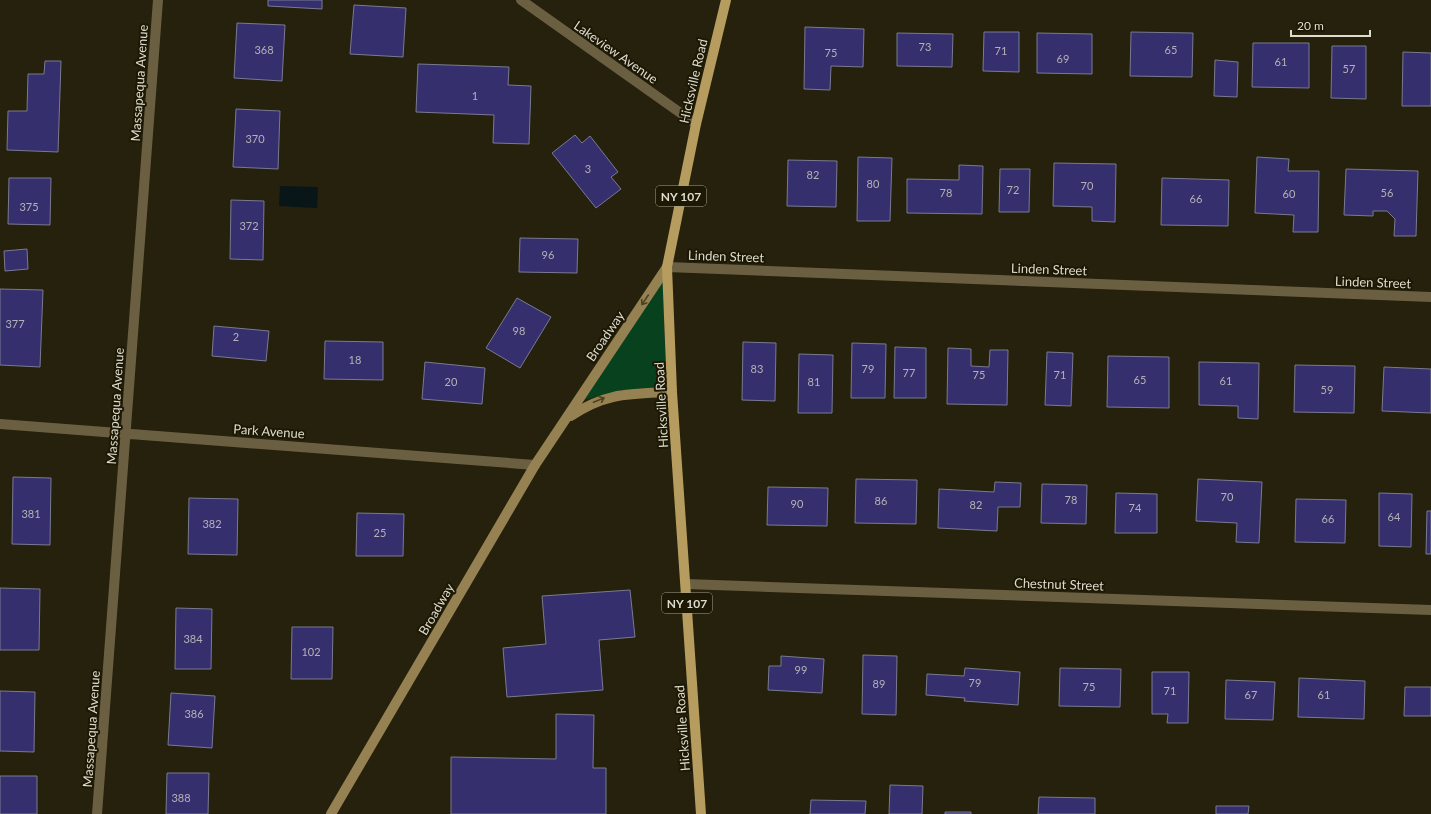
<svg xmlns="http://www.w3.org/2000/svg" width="1431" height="814" viewBox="0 0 1431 814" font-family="Lato,sans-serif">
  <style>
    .green { fill: #08411d }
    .water { fill: #081618 }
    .building { fill: #35306d; stroke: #797a91 }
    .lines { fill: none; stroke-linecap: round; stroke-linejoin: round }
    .minor { stroke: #6b5f42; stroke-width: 10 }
    .secondary { stroke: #958152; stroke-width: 10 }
    .primary { stroke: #b69c5e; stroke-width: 10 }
    .oneway { stroke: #4c4223 }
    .labels { text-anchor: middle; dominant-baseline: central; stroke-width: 4; stroke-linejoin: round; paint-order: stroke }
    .number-label { font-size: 11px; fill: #b4b1b6 }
    .shield { fill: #1c1804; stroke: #a4a192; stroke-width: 1 }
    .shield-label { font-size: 12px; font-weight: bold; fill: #dedccf }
    .street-label { font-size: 13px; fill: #dedccf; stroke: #1c1804 }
  </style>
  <rect width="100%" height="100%" fill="#25210c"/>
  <path class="green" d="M 663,279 L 666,386 L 624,390 L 583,400 Z"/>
  <path class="water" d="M 280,186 L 318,187 L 317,208 L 279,206 Z"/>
  <path class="building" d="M 268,0 L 322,0 L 322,9 L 268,6 Z
    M 354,5 L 406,8 L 403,57 L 350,54 Z
    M 237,23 L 285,25 L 282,81 L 234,78 Z
    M 805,27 L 864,29 L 863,67 L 831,66 L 830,90 L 804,89 Z
    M 984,32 L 1019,32 L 1019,72 L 983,71 Z
    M 1131,32 L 1193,33 L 1192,77 L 1130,76 Z
    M 897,33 L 953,34 L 952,67 L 897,66 Z
    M 1037,33 L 1092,34 L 1092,74 L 1037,73 Z
    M 1253,43 L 1309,43 L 1309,88 L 1252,87 Z
    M 1332,46 L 1366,46 L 1366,99 L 1331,98 Z
    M 1403,52 L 1431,53 L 1431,106 L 1402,106 Z
    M 1215,60 L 1238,62 L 1237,97 L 1214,96 Z
    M 45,61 L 61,61 L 58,152 L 7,150 L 8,111 L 27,111 L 28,74 L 44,74 Z
    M 418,64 L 509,67 L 508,85 L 531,86 L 529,144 L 493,143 L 494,115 L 416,112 Z
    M 236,109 L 280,111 L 278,169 L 233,167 Z
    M 575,135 L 582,143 L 590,136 L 618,172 L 611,177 L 621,189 L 596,208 L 552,153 Z
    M 858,157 L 892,158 L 890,221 L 857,221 Z
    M 1257,157 L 1289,159 L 1288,171 L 1319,171 L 1318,232 L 1293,232 L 1294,215 L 1255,213 Z
    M 788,160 L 837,161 L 836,207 L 787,206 Z
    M 1054,163 L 1116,164 L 1115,222 L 1092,221 L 1092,207 L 1053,206 Z
    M 959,165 L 983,166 L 982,214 L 907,213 L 907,179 L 959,180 Z
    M 1000,169 L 1030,169 L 1029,212 L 999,212 Z
    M 1346,169 L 1418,171 L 1416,236 L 1394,236 L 1395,219 L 1387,211 L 1373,211 L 1373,216 L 1344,215 Z
    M 9,178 L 51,178 L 50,225 L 8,224 Z
    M 1162,178 L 1229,180 L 1228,226 L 1161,225 Z
    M 231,200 L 264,201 L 263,260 L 230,259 Z
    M 520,238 L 578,239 L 577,273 L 519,272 Z
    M 27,249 L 28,269 L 5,271 L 4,251 Z
    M 0,289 L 43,290 L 40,367 L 0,365 Z
    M 517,298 L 551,317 L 520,368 L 486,348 Z
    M 214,326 L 269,331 L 266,361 L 212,356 Z
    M 325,341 L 383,342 L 383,380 L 324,379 Z
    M 743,342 L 776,343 L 775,401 L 742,400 Z
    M 852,343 L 886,344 L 885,398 L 851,398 Z
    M 895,347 L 926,348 L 926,398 L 894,398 Z
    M 948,348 L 971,349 L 971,366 L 989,367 L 990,350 L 1008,350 L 1007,405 L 947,404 Z
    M 1047,352 L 1073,353 L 1071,406 L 1045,405 Z
    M 799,354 L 833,355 L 832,413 L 798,413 Z
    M 1108,356 L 1169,357 L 1169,408 L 1107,407 Z
    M 425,362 L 485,368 L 482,404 L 422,399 Z
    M 1199,362 L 1259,363 L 1258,419 L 1238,418 L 1238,406 L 1199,405 Z
    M 1295,365 L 1355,366 L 1354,413 L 1294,412 Z
    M 1384,367 L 1431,369 L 1431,413 L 1382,411 Z
    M 13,477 L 51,478 L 50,545 L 12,544 Z
    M 856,479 L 917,480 L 916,524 L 855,523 Z
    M 1198,479 L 1262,482 L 1259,543 L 1236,542 L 1237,523 L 1196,521 Z
    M 995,482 L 1021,483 L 1020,507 L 998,507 L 997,531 L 938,528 L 939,489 L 994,492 Z
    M 1042,484 L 1087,485 L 1086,524 L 1041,523 Z
    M 768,487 L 828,488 L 827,526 L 767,525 Z
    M 1116,493 L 1157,494 L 1157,533 L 1115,533 Z
    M 1379,493 L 1412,494 L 1411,547 L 1379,546 Z
    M 189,498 L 238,499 L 237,555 L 188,554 Z
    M 1296,499 L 1346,500 L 1345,543 L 1295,542 Z
    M 1427,511 L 1431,511 L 1431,554 L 1426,554 Z
    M 357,513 L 404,514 L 403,556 L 356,556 Z
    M 0,588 L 40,589 L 39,650 L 0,650 Z
    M 630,590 L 635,637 L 599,640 L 603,690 L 507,697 L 503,648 L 546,644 L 542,596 Z
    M 176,608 L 212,609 L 211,669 L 175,669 Z
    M 292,627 L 333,627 L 332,679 L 291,679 Z
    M 863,655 L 897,656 L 896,715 L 862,714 Z
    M 781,656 L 824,659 L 822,693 L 768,690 L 769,666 L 781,666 Z
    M 965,668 L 1020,672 L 1018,705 L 964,701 L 965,698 L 926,695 L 927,674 L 964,676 Z
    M 1060,668 L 1121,669 L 1120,707 L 1059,706 Z
    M 1152,672 L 1189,672 L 1188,723 L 1167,723 L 1168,714 L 1152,714 Z
    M 1299,678 L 1365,681 L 1364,719 L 1298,717 Z
    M 1226,680 L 1275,682 L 1273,720 L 1225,719 Z
    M 1405,687 L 1431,687 L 1431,716 L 1404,716 Z
    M 0,691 L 35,692 L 34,752 L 0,751 Z
    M 171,693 L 215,696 L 212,748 L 168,745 Z
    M 556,714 L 594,715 L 593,768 L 606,768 L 606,814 L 451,814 L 451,757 L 556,759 Z
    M 167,773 L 209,773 L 208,814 L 166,814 Z
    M 0,776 L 37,776 L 37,814 L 0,814 Z
    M 890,785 L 923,786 L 922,814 L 889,814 Z
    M 1039,797 L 1095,798 L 1095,814 L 1038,814 Z
    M 811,800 L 866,801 L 865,814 L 810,814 Z
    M 1216,806 L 1249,806 L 1248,814 L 1216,814 Z
    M 945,812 L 971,812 L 971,814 L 945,814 Z"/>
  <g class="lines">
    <path class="minor" d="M 521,0 L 696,124
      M 667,267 L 1431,297
      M 0,424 L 535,465
      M 686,584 L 1431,610
      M 97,814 L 158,0"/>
    <path class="secondary" d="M 571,416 C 606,392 631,394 672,392
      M 331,814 L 535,465 L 667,267"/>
    <path class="primary" d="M 701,814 L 672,392 L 667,267 L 696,124 L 726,0"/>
  </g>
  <defs><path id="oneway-shaft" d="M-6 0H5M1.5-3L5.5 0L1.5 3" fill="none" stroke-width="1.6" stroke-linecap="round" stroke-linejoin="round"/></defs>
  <g class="oneway">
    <use href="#oneway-shaft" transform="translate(645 300) rotate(124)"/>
    <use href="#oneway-shaft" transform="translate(599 400) rotate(-22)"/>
  </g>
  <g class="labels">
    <g class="number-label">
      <text x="925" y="46">73</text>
      <text x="264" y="49">368</text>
      <text x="1171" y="49">65</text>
      <text x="1001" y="50">71</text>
      <text x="831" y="52">75</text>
      <text x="1063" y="58">69</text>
      <text x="1281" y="61">61</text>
      <text x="1349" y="68">57</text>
      <text x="475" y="95">1</text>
      <text x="255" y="138">370</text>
      <text x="588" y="168">3</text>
      <text x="813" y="174">82</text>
      <text x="873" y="183">80</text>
      <text x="1087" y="185">70</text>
      <text x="1013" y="189">72</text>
      <text x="946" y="192">78</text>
      <text x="1387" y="192">56</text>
      <text x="1289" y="193">60</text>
      <text x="1196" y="198">66</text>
      <text x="29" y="206">375</text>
      <text x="249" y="225">372</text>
      <text x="548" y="254">96</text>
      <text x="15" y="323">377</text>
      <text x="519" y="330">98</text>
      <text x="236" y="336">2</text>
      <text x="355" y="359">18</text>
      <text x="757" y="368">83</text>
      <text x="868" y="368">79</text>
      <text x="909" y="372">77</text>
      <text x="979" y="374">75</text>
      <text x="1060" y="374">71</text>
      <text x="1140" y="379">65</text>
      <text x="1226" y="380">61</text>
      <text x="451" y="381">20</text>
      <text x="814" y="381">81</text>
      <text x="1327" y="389">59</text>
      <text x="1227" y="496">70</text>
      <text x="1071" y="499">78</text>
      <text x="881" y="500">86</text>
      <text x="797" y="503">90</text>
      <text x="976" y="504">82</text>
      <text x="1135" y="507">74</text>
      <text x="31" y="513">381</text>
      <text x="1394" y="516">64</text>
      <text x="1328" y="518">66</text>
      <text x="212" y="523">382</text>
      <text x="380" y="532">25</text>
      <text x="193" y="638">384</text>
      <text x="311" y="651">102</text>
      <text x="801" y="669">99</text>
      <text x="975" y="682">79</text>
      <text x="879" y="683">89</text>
      <text x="1089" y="686">75</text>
      <text x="1170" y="690">71</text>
      <text x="1251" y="694">67</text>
      <text x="1324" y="694">61</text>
      <text x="194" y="713">386</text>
      <text x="181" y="797">388</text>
    </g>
    <g class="shield">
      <rect x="656" y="186" width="50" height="20" rx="3"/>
      <rect x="662" y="593" width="50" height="20" rx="3"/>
    </g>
    <g class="shield-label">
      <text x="681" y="196">NY 107</text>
      <text x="687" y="603">NY 107</text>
    </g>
    <g class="street-label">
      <text transform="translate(616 52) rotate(35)">Lakeview Avenue</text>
      <text transform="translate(693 81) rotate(-77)">Hicksville Road</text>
      <text transform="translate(139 83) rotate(-86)">Massapequa Avenue</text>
      <text transform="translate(726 256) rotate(2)">Linden Street</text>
      <text transform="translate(1049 269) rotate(2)">Linden Street</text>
      <text transform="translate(1373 282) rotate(2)">Linden Street</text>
      <text transform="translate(605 336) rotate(-56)">Broadway</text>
      <text transform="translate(661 405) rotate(-93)">Hicksville Road</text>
      <text transform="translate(115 406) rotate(-86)">Massapequa Avenue</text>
      <text transform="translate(269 431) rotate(4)">Park Avenue</text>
      <text transform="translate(1059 584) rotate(2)">Chestnut Street</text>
      <text transform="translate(436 609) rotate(-60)">Broadway</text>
      <text transform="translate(682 728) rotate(-94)">Hicksville Road</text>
      <text transform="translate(91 729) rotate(-86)">Massapequa Avenue</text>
    </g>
  </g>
  <path d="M1291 30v6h79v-6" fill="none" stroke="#dedccf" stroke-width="2"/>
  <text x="1297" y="30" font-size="12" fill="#dedccf" stroke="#1c1804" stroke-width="3" paint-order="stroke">20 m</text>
</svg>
